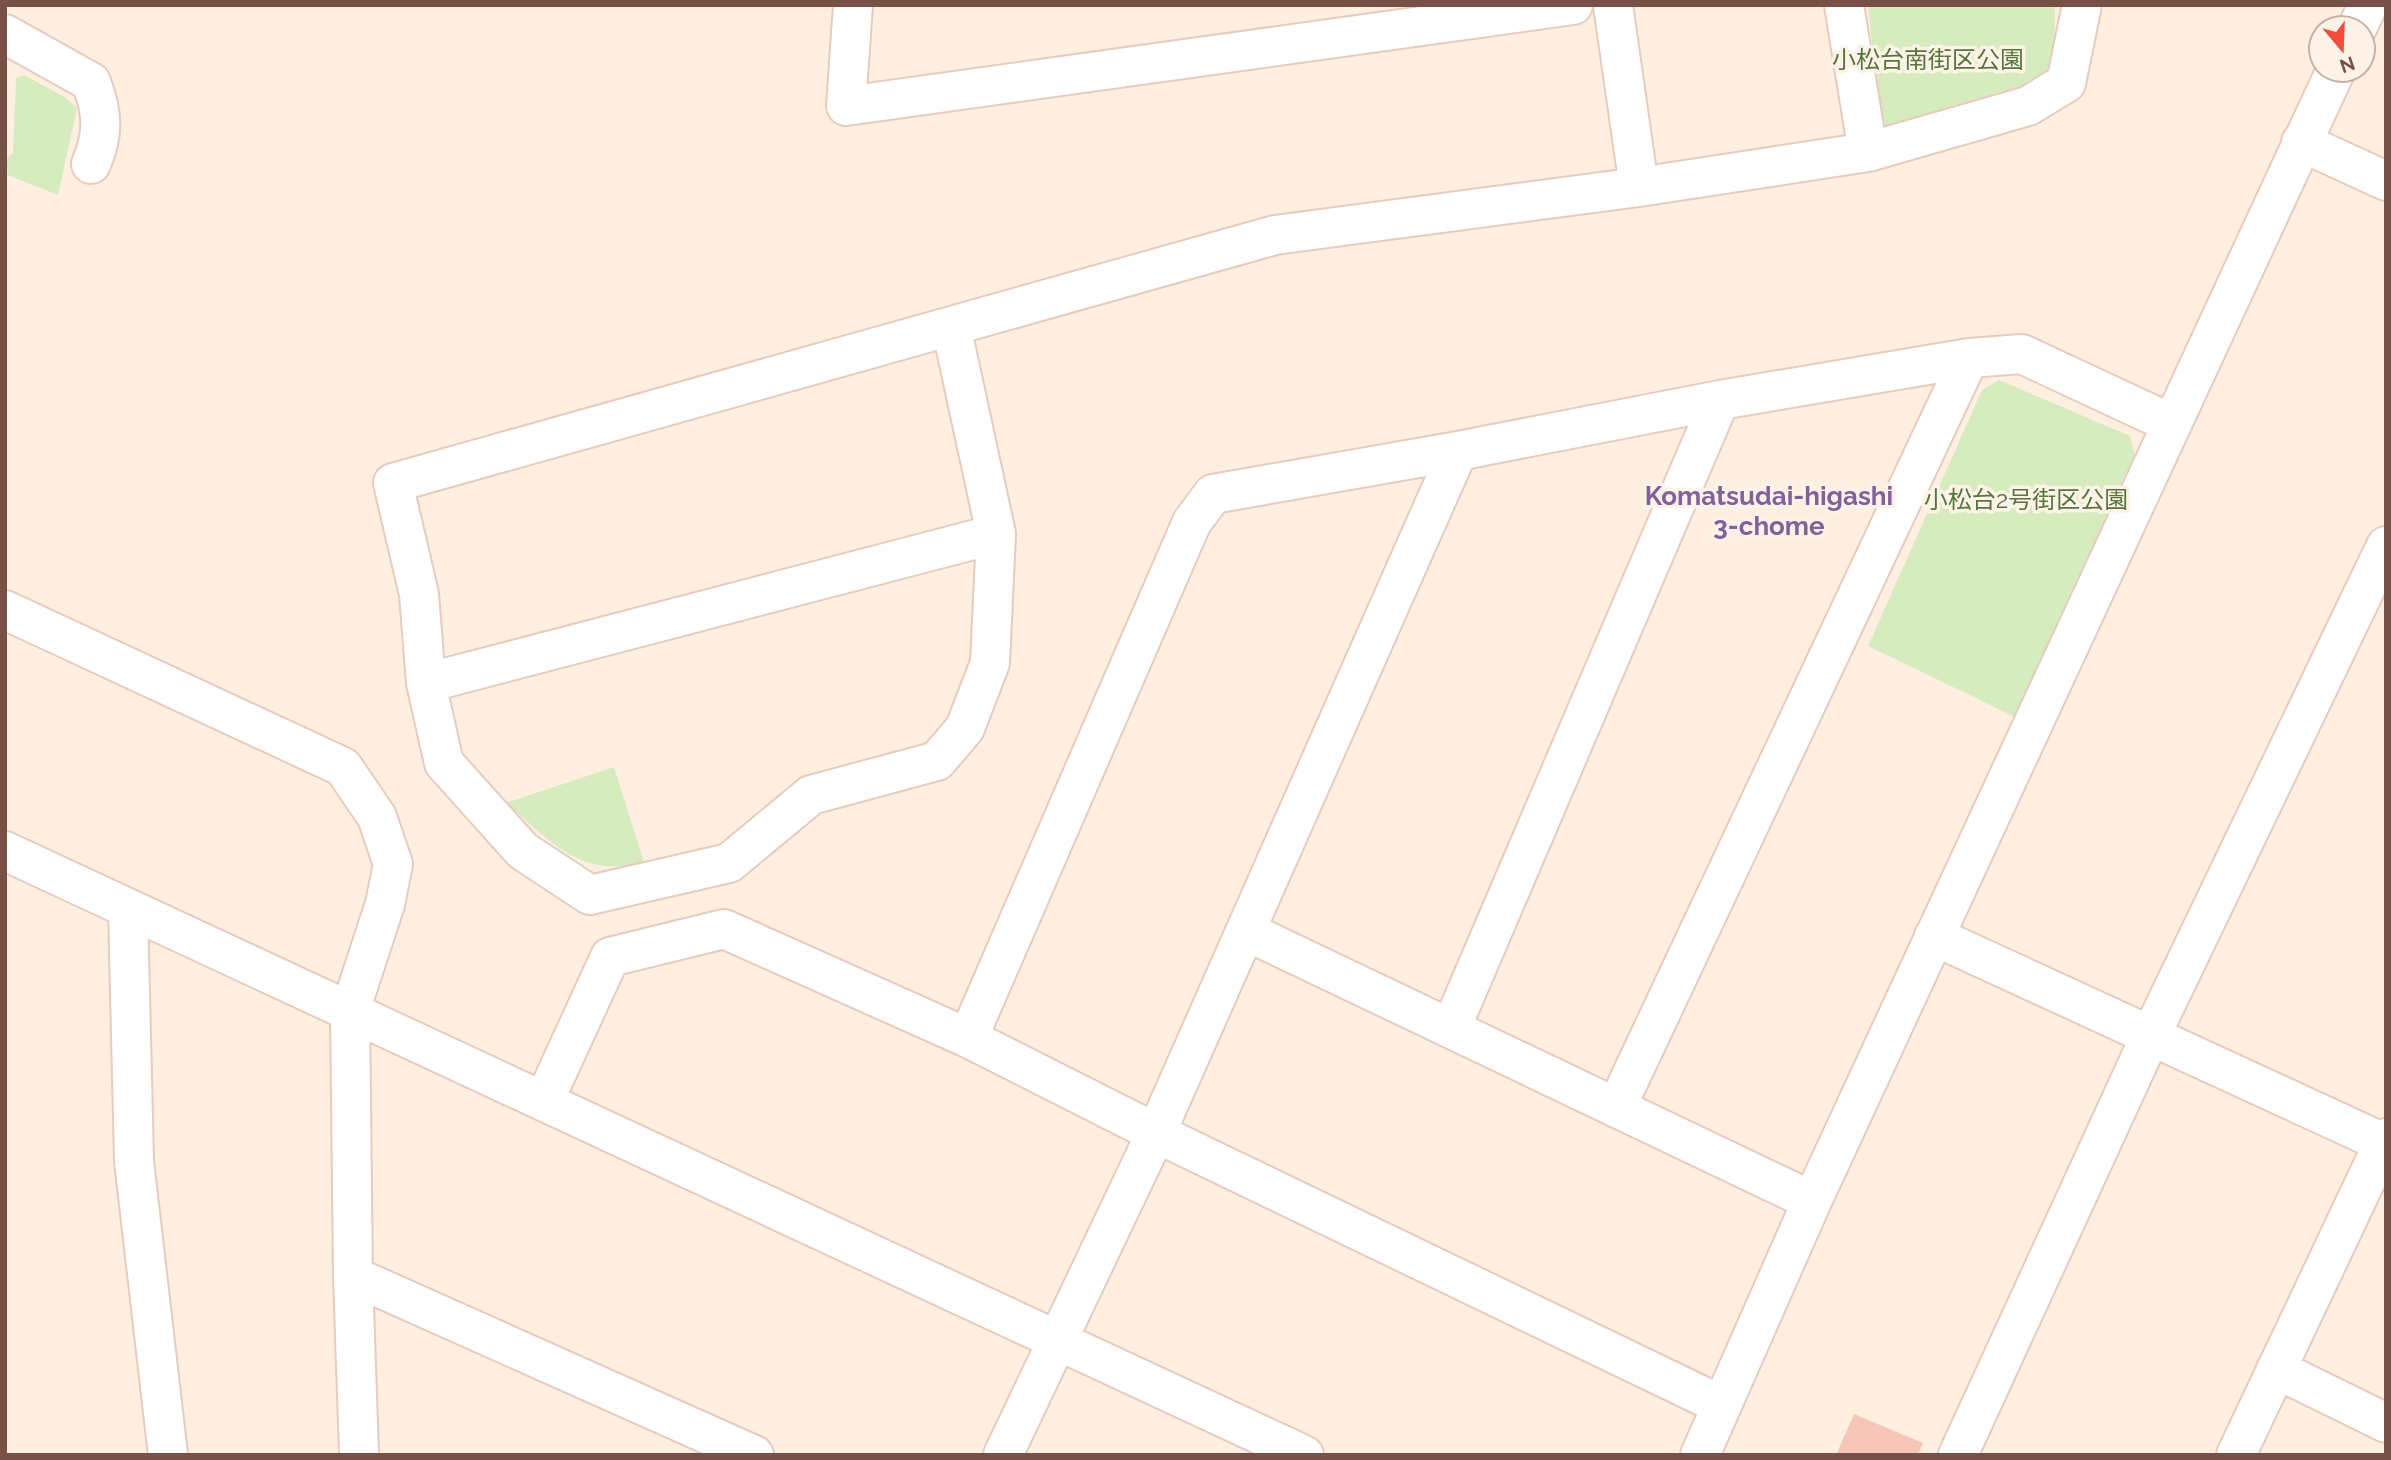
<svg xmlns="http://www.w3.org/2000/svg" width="2391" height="1460" viewBox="0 0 2391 1460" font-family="Raleway,'Noto Sans JP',sans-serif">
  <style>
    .green { fill: #d7ecbe }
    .building { fill: #f6c7b6 }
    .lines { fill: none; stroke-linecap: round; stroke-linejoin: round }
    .minor-casing { stroke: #e5ccbf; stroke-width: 42 }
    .minor { stroke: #fff; stroke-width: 38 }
    .labels { text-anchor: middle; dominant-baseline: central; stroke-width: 7; stroke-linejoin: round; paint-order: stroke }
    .park-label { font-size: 24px; fill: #54783b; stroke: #fff3e9 }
    .neighbourhood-label { font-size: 26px; font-weight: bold; fill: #80619b; stroke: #fff3e9 }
  </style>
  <rect width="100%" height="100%" fill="#feefe1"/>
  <path class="green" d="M 1868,5 L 2055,5 L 2054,64 L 2029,88 L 1880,127 Z
    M 24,75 L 63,96 L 77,108 L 58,195 L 5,174 L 5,159 L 13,153 L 16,78 Z
    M 1999,380 L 2130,436 L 2136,460 L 2017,718 L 1868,646 L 1982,390 Z
    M 614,767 L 644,862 C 581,880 551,841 506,803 Z"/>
  <path class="building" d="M 1854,1414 L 1923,1443 L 1918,1455 L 1836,1455 Z"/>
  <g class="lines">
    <g class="minor-casing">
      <path id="minor" d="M 853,5 L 846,106 L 1573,5
        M 1613,5 L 1639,187
        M 1844,5 L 1868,152
        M 2357,28 L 2368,5
        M 5,34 L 91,82 C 103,113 104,134 91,164
        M 2301,142 L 2386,181
        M 951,326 L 996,534 L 990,663 L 965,728 L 937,761 L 811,795 L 729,863 L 590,895 L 523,851 L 444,763 L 426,683 L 419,594 L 393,483 L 1275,235 L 1639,187 L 1868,152 L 2028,106 L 2066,83 L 2082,5
        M 5,610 L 343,767 L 377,817 L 393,864 L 385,904 L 350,1011 L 353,1276 L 359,1455
        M 426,683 L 996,534
        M 5,851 L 1304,1455
        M 128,908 L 134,1161 L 168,1455
        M 1246,931 L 1812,1201
        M 1934,936 L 2386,1144
        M 1451,1028 L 1720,400
        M 968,1038 L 1192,522 L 1213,494 L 1458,451 L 1720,400 L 1969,358 L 2022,354 L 2170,423
        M 544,1101 L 610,957 L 724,929 L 968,1038 L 1156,1133 L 1721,1405
        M 1616,1108 L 1969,358
        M 353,1276 L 754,1455
        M 2276,1369 L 2386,1423
        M 1003,1455 L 1156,1133 L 1458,451
        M 1700,1455 L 1812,1201 L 2336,70
        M 1958,1455 L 2151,1035 L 2386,546
        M 2236,1455 L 2386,1138"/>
    </g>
    <use href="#minor" class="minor"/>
  </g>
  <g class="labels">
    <g class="park-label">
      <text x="1928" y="59">小松台南街区公園</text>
      <text x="2026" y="499">小松台2号街区公園</text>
    </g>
    <g class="neighbourhood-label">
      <text x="1769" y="496">Komatsudai-higashi<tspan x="1769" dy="30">3-chome</tspan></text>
    </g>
  </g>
  <rect width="2391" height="1460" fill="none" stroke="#775146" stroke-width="14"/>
  <g transform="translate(2342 49) rotate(161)"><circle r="33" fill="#fff3e9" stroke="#c9b2a8" stroke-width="2"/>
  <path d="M0-5L12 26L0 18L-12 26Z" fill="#f24d3c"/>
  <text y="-10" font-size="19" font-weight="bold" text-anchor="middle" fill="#775146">N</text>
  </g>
</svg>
